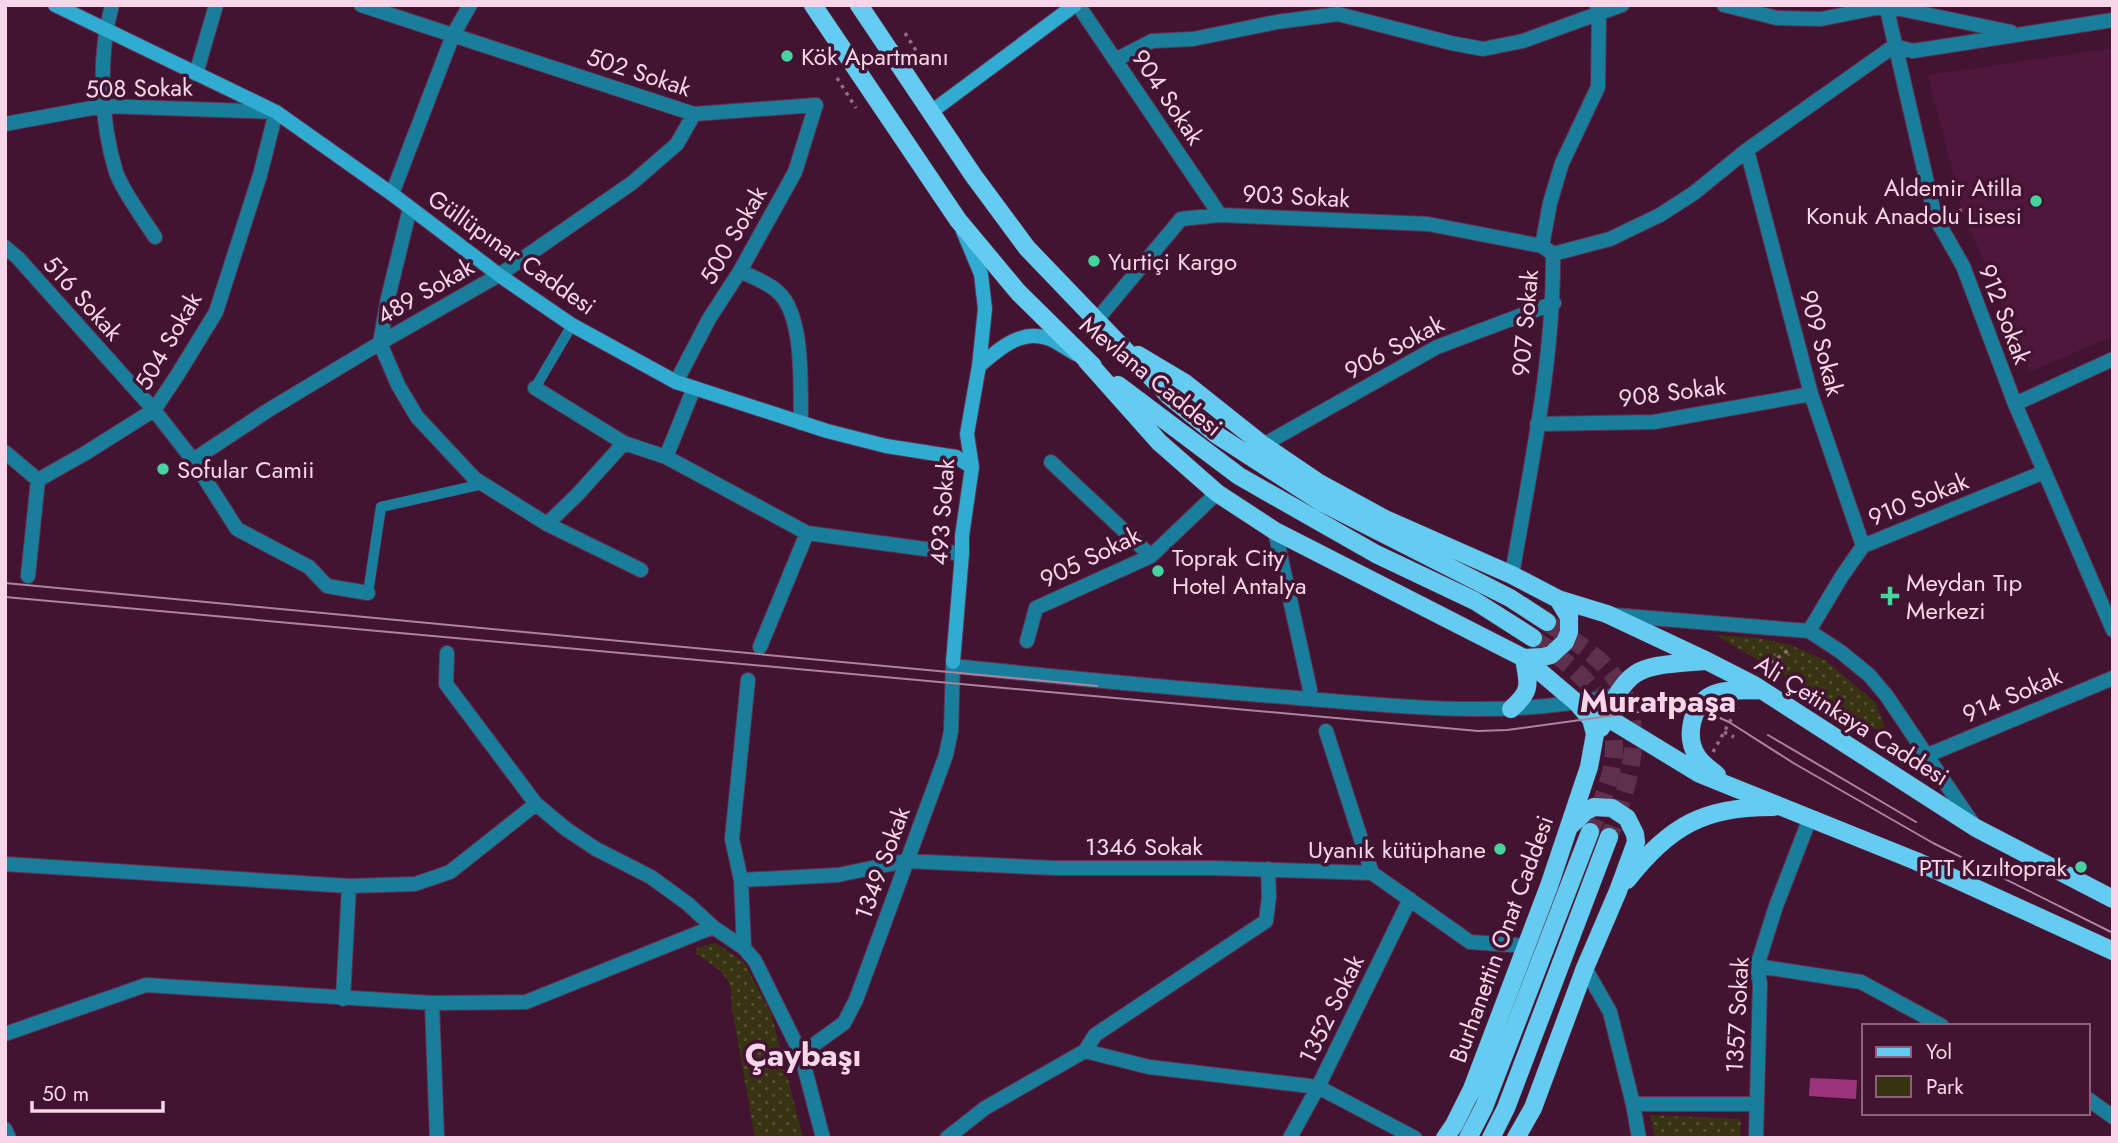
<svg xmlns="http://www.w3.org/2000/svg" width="2118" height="1143" viewBox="0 0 2118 1143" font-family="Jost,sans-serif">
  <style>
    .built { fill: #4f173c }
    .green { fill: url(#green-dots) }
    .water { fill: #9a3478 }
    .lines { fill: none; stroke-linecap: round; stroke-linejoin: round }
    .primary-tunnel { stroke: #5e304d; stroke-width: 18; stroke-dasharray: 18 9; stroke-linecap: butt }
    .lane-casing { stroke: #60324f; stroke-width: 11 }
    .street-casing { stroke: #60324f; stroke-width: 16 }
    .secondary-casing { stroke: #60324f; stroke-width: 16 }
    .primary-casing { stroke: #60324f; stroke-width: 19 }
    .path { stroke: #936b84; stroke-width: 3.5; stroke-dasharray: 3.5 5; stroke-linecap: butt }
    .lane { stroke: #197e9b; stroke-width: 10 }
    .street { stroke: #197e9b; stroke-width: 14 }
    .secondary { stroke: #30abd1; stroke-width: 14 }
    .primary { stroke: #63ccf0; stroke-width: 18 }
    .tram { stroke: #ab859c; stroke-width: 2 }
    .poi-dot { fill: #46d49e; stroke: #431332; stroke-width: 2.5 }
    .labels { text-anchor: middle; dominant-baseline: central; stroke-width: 7; stroke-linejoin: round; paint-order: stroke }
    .poi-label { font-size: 24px; fill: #f6d6e8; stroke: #431332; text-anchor: start }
    .street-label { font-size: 24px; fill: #f6d6e8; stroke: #431332 }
    .district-label { font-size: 32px; font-weight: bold; fill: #f6d6e8; stroke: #431332 }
  </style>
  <defs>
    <pattern id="green-dots" width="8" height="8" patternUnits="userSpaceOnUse" patternTransform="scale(1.75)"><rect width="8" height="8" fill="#383411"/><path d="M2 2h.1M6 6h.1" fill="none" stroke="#555134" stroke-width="1.8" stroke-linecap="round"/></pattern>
  </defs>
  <rect width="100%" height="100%" fill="#431332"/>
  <path class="built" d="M 2113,48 L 2113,336 L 2030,372 L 1962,210 L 1928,75 Z"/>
  <path class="green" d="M 1715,635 L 1757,638 L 1788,644 L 1825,660 L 1875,702 L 1885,727 L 1882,730 L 1877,730 Z
    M 715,943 L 744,962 L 771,1013 L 803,1138 L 755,1138 L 731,1003 C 736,978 716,967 696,954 L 697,948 Z
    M 1650,1115 L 1741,1119 L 1740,1138 L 1655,1138 Z"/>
  <path class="water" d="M 1810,1078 L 1857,1080 L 1856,1099 L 1809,1096 Z"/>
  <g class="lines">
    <path class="primary-tunnel" d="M 1547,622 C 1566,636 1590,650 1607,668 C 1652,719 1630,781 1609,837
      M 1533,638 C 1583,673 1628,708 1610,776 C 1605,795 1597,814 1590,832"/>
    <g class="lane-casing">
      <path id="lane" d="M 535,388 L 572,325
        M 368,593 L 381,507 L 483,484"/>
    </g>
    <g class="street-casing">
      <path id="street" d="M 112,5 C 98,57 100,120 116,172 C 122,190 144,220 155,237
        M 361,5 L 694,114 L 816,105 L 795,172 L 740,271 L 709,319 L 676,382
        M 1078,5 L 1220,215
        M 1724,5 L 1777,18 L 1821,19 L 1886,6 L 2011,32
        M 1886,5 L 1935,217 L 1963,266 L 2015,404 L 2113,630
        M 1115,60 L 1152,41 L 1193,39 L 1277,22 L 1338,14 L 1451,43 L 1483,49 L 1523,41 L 1622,5
        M 196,74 L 216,5
        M 5,124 L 103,106 L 276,112 L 260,175 L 216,312 L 178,374 L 154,410 L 84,454 L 38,480 L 28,576
        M 1747,150 L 1811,394 L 1863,546
        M 392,194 L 453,35 L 470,5
        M 410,208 L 388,298 L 380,343 L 398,385 L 417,417 L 475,479 L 547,524 L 578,494 L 624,443 L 666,457 L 807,533 L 962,554
        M 5,247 L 18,258 L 154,410 L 193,460 L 237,529 L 309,567 L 327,586 L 368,593
        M 1553,254 L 1610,239 L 1660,215 L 1694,193 L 1747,150 L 1894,46 L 1913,51 L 2113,20
        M 740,271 C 752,277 769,283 778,292 C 805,316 800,389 801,423
        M 1095,322 L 1181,219 L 1220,215 L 1428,224 L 1542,246
        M 535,388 L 624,443
        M 2015,404 L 2113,359
        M 1537,424 L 1654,422 L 1811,394
        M 1263,445 L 1437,347 L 1554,303
        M 5,452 L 38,480
        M 666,457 L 694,388
        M 193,460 L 267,411 L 380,343 L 499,275 L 632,183 L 677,144 L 694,114
        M 1051,462 L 1151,556
        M 547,524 L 641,570
        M 1275,531 L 1310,690
        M 1512,575 C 1530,469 1554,361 1553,254 L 1542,246 L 1550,203 L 1562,163 L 1598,87 L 1599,12 L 1597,5
        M 1614,615 L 1809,631 L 1841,652 L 1869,675 L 1886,695 L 1973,824
        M 1809,631 L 1842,576 L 1863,546 L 2044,472
        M 1027,641 L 1036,608 L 1151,556 L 1217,493
        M 760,647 L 807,533
        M 447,653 L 446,684 L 536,804 L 566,829 L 596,849 L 651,877 L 688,904 L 713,927 L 744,948 L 755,961 L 801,1054 L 823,1138
        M 953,666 C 1068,678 1183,689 1298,698 C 1404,707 1510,719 1616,695
        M 1326,731 L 1372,873
        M 1928,755 L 2113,678
        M 5,864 L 349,886 L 415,884 L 450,872 L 536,804
        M 741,880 L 838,875 L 905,861 L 1055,868 L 1213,868 L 1372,873 L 1470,942 L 1528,946
        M 744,948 L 741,880 L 732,839 L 748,680
        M 1757,966 L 1861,982 L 1942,1026
        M 1585,968 L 1610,1012 L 1633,1104 L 1639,1138
        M 343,999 L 349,886
        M 432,1003 L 437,1138
        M 5,1034 L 146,985 L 432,1003 L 526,1002 L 713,927
        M 1085,1051 L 1149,1067 L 1318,1087 L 1415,1138
        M 801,1054 L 844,1023 L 856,1000 L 946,755 L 951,731 L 953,662
        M 2088,1099 L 2113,1117
        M 1633,1104 L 1756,1104
        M 5,1129 L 9,1138
        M 947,1138 L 985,1108 L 1085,1051 L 1095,1035 L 1266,921 L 1269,897 L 1268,869
        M 1290,1138 L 1318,1087 L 1410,899
        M 1756,1138 L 1760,984 L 1757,966 L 1776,906 L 1810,818"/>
    </g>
    <g class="secondary-casing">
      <path id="secondary" d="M 55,5 L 276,112 L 392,194 L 499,275 L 572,325 L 676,382 L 827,431 L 886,446 L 956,457 L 972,467
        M 931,112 L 1075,5
        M 979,366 C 998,350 1020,329 1047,338 C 1057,341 1066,349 1076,354
        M 953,662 L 962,554 L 962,536 L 972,467 L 967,434 L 979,366 L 985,309 L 981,274 L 963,231"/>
    </g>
    <g class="primary-casing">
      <path id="primary" d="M 813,5 L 958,220 L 1018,292 L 1093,366
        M 859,5 L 973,175 L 1027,248 L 1169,396 L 1217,435 L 1321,502 L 1510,598 L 1547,622
        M 1138,355 L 1185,383 L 1263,445 L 1319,483 L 1385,519 L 1512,575 L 1558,599 L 1569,617 L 1569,632 L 1565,642 L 1551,655 L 1543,657 L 1524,658 C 1528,684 1533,690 1511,709
        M 1086,360 L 1159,442 L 1217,493 L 1275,531 L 1524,658 L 1577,703 L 1591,719 L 1595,734 L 1589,767 L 1549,886 L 1472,1089 L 1454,1125 L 1445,1138
        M 1118,385 L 1239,476 L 1376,554 L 1475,601 L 1533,638
        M 1558,599 L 1607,614 L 1707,661 L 1754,685 L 1976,828 L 2113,899
        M 1585,704 L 1700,774 L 1916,861 L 2113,951
        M 1601,728 C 1629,663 1637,667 1704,661
        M 1717,775 C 1710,769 1702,764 1697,756 C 1685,737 1691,705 1712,695 C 1727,688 1745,691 1761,690
        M 1627,880 C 1669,826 1705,806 1773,807
        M 1468,1138 L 1484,1107 L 1590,832
        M 1491,1138 L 1506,1108 L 1609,837
        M 1516,1138 L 1533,1108 L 1585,968 L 1618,891 L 1636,842 L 1635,834 L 1627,818 L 1612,808 L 1594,807 L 1586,811 L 1570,826"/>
    </g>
    <path class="path" d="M 905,33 L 925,65
      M 837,78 L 856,108
      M 1951,213 L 1962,210
      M 1764,668 L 1791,648
      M 1724,732 L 1734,737
      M 1713,752 L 1738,707"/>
    <use href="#lane" class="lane"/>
    <use href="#street" class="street"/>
    <use href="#secondary" class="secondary"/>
    <use href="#primary" class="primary"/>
    <path class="tram" d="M 5,583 L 1097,686
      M 5,597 L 1478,731 L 1507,730 L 1675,707 L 1697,708 L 1729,722 L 1795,764 L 1933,843 L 2113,933
      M 1768,735 L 1916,822"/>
  </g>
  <g class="poi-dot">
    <circle cx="787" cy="56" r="7"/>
    <circle cx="2036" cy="201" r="7"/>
    <circle cx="1094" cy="261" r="7"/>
    <circle cx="163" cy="469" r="7"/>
    <circle cx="1158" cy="571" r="7"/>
    <path d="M1886.5 585.5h7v7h7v7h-7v7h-7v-7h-7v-7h7z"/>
    <circle cx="1500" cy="849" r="7"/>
    <circle cx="2081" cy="867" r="7"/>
  </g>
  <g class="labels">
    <g class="poi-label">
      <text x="801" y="56">Kök Apartmanı</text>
      <text x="2022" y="187" text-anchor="end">Aldemir Atilla<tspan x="2022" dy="28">Konuk Anadolu Lisesi</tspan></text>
      <text x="1108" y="261">Yurtiçi Kargo</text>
      <text x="177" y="469">Sofular Camii</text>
      <text x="1172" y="557">Toprak City<tspan x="1172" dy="28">Hotel Antalya</tspan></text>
      <text x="1906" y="582">Meydan Tıp<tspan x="1906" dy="28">Merkezi</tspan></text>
      <text x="1486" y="849" text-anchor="end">Uyanık kütüphane</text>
      <text x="2067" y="867" text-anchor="end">PTT Kızıltoprak</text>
    </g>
    <g class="street-label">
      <text transform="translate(639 72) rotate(18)">502 Sokak</text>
      <text transform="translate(139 88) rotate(-1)">508 Sokak</text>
      <text transform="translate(1168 97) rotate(56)">904 Sokak</text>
      <text transform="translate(1296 196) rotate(3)">903 Sokak</text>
      <text transform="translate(733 235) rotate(-60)">500 Sokak</text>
      <text transform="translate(512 252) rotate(35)">Güllüpınar Caddesi</text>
      <text transform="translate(425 291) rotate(-30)">489 Sokak</text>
      <text transform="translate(83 298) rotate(48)">516 Sokak</text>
      <text transform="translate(2005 314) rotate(69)">912 Sokak</text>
      <text transform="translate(1525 323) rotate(-85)">907 Sokak</text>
      <text transform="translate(168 341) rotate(-60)">504 Sokak</text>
      <text transform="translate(1822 343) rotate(75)">909 Sokak</text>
      <text transform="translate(1394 347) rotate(-28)">906 Sokak</text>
      <text transform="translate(1151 376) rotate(39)">Mevlana Caddesi</text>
      <text transform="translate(1672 392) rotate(-7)">908 Sokak</text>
      <text transform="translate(1918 499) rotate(-22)">910 Sokak</text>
      <text transform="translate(942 512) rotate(-86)">493 Sokak</text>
      <text transform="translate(1090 557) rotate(-26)">905 Sokak</text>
      <text transform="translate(2012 695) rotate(-23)">914 Sokak</text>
      <text transform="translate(1852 720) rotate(32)">Ali Çetinkaya Caddesi</text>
      <text x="1144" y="846">1346 Sokak</text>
      <text transform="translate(882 863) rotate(-70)">1349 Sokak</text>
      <text transform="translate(1501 939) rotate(-70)">Burhanettin Onat Caddesi</text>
      <text transform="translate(1331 1009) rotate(-64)">1352 Sokak</text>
      <text transform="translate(1737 1015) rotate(-87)">1357 Sokak</text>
    </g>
    <g class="district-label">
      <text x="1658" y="701">Muratpaşa</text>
      <text x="803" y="1055">Çaybaşı</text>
    </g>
  </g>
  <rect width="2118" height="1143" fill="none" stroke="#f6d6e8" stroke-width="14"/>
  <rect x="1862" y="1024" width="228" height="91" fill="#431332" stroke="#8b617b" stroke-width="2"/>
  <rect x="1876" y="1047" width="35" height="10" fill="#63ccf0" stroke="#8b617b" stroke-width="2"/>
  <text x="1926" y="1059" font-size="21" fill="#f6d6e8">Yol</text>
  <rect x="1876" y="1076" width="35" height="21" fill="#383411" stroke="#8b617b" stroke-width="2"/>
  <text x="1926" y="1094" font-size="21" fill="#f6d6e8">Park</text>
  <path d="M32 1101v10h131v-10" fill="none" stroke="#f6d6e8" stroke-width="3.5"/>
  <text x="42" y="1101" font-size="21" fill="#f6d6e8" stroke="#431332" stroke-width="5" paint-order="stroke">50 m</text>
</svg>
